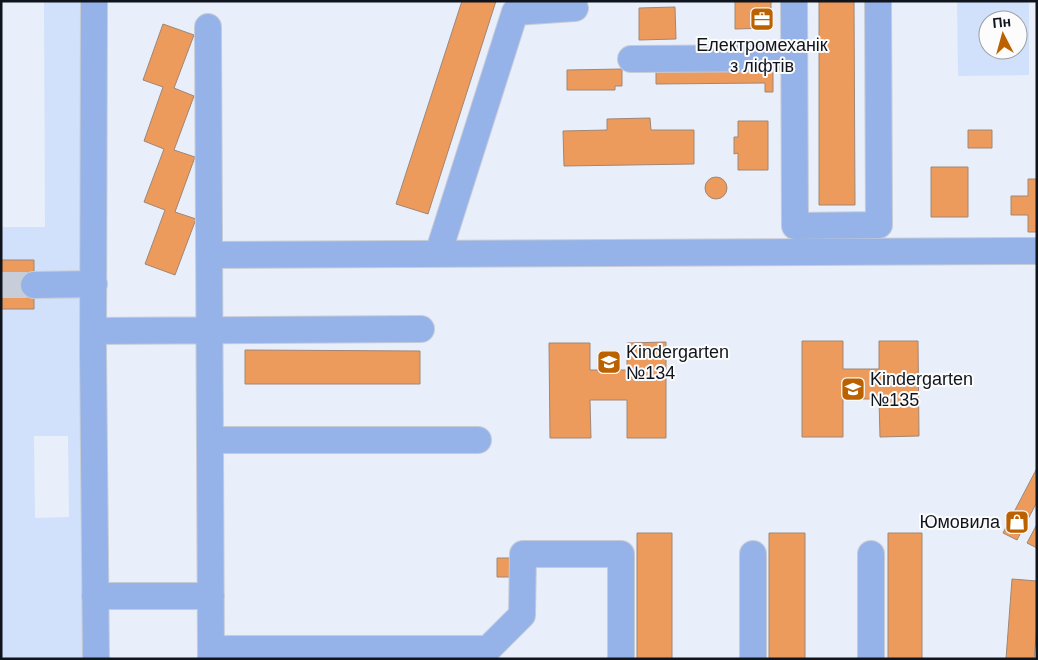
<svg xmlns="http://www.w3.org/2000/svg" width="1038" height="660" viewBox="0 0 1038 660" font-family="Helvetica,sans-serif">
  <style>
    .green { fill: #d1e0fb; fill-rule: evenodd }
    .building { fill: #ed9a5d; stroke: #a08675 }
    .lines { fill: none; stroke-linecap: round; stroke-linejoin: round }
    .minor-tunnel { stroke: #c8ced9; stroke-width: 26; stroke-dasharray: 26 13; stroke-linecap: butt }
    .minor-casing { stroke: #c6ccd7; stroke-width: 28 }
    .minor { stroke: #95b3e8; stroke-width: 26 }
    .labels { text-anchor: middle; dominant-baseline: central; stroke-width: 4; stroke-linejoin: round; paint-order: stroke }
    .poi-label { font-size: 18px; fill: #0f141d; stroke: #fcfcfc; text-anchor: start }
  </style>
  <rect width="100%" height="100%" fill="#e9effa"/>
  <path class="green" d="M 44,1 L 84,1 L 86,659 L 1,659 L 1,227 L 45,227 ZM 34,436 L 68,436 L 69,517 L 35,518 Z
    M 957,1 L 1029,1 L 1029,75 L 958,76 ZM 988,20 L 1018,20 L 1018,50 L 988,50 Z"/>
  <path class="building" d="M 462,1 L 496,1 L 428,214 L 396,204 Z
    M 735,1 L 771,1 L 771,28 L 735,29 Z
    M 819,1 L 854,1 L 855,205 L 819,205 Z
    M 675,7 L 676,39 L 639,40 L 639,8 Z
    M 163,24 L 194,35 L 174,88 L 194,96 L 174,150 L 195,157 L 175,212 L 196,219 L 175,275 L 145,264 L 165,210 L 144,202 L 164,149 L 144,141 L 163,87 L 143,80 Z
    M 773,63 L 773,92 L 765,92 L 765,83 L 656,84 L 656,64 Z
    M 622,69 L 622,86 L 615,86 L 615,90 L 567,90 L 567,70 Z
    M 650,118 L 651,130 L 694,130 L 694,164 L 564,166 L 563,131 L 607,130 L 607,119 Z
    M 738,121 L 768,121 L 768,170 L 738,170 L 738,153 L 734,154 L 734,137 L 738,137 Z
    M 968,130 L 992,130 L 992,148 L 968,148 Z
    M 931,167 L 968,167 L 968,217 L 931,217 Z
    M705 188a11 11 0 1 1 22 0a11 11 0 1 1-22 0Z
    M 1028,179 L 1037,179 L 1037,232 L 1028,232 L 1028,215 L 1011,215 L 1011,196 L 1028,196 Z
    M 1,260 L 34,260 L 34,309 L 1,309 Z
    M 802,341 L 843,341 L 843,369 L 879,369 L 879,341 L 918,341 L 919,436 L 880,437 L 879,399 L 843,399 L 843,437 L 802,437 Z
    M 666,342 L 666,438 L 627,438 L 627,400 L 590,400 L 591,438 L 550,438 L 549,343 L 590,343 L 590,370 L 627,370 L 627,343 Z
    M 245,350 L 420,351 L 420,384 L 245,384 Z
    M 1037,468 L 1037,502 L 1017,540 L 1003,533 Z
    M 1037,524 L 1037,548 L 1027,543 Z
    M 637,533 L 672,533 L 672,659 L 637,659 Z
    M 769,533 L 805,533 L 805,659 L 769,659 Z
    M 888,533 L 922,533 L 922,659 L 888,659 Z
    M 497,558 L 518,558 L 518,577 L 497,577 Z
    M 1012,579 L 1037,581 L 1037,626 L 1034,659 L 1006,659 Z"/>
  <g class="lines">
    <path class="minor-tunnel" d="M 1,285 L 34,285"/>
    <g class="minor-casing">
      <path id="minor" d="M 94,1 L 93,353 L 96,659
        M 794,1 L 795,226 L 879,225 L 878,1
        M 208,27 L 211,659
        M 631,59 L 794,58
        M 438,254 L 515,12 L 575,8
        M 209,255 L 1037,251
        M 34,285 L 94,284
        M 94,331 L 421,329
        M 210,440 L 478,440
        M 95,596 L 211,596
        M 211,649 L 488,649 L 522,615 L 523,554 L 621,554 L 621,659
        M 753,659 L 753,554
        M 871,659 L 871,554"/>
    </g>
    <use href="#minor" class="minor"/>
  </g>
  <defs>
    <g id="office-square" transform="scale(1.25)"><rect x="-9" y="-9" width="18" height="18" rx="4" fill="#bb6100" stroke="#fcfcfc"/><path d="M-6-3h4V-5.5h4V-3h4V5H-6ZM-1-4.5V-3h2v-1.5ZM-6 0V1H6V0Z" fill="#fff"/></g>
    <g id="school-square" transform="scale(1.25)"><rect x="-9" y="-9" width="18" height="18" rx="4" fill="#bb6100" stroke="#fcfcfc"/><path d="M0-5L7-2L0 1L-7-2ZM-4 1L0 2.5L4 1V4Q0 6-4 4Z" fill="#fff"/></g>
    <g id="shop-square" transform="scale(1.25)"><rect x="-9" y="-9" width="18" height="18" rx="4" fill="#bb6100" stroke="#fcfcfc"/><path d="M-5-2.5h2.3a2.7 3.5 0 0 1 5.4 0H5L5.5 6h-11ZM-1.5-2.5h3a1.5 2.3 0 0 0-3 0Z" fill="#fff"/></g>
  </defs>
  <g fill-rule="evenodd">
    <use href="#office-square" x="762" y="19"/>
    <use href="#school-square" x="609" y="362"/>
    <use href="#school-square" x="853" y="389"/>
    <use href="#shop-square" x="1017" y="522"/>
  </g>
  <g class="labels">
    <g class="poi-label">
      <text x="762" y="45" text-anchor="middle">Електромеханік<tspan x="762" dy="21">з ліфтів</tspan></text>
      <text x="626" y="352">Kindergarten<tspan x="626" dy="21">№134</tspan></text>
      <text x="870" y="379">Kindergarten<tspan x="870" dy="21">№135</tspan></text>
      <text x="1000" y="522" text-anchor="end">Юмовила</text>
    </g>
  </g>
  <rect width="1038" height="660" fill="none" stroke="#0f141d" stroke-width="5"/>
  <g transform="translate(1003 35) rotate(354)"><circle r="24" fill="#fcfcfc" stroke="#9d9fa3"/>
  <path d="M0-4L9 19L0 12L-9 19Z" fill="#bb6100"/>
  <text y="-8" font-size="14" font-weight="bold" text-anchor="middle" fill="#0f141d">Пн</text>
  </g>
</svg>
